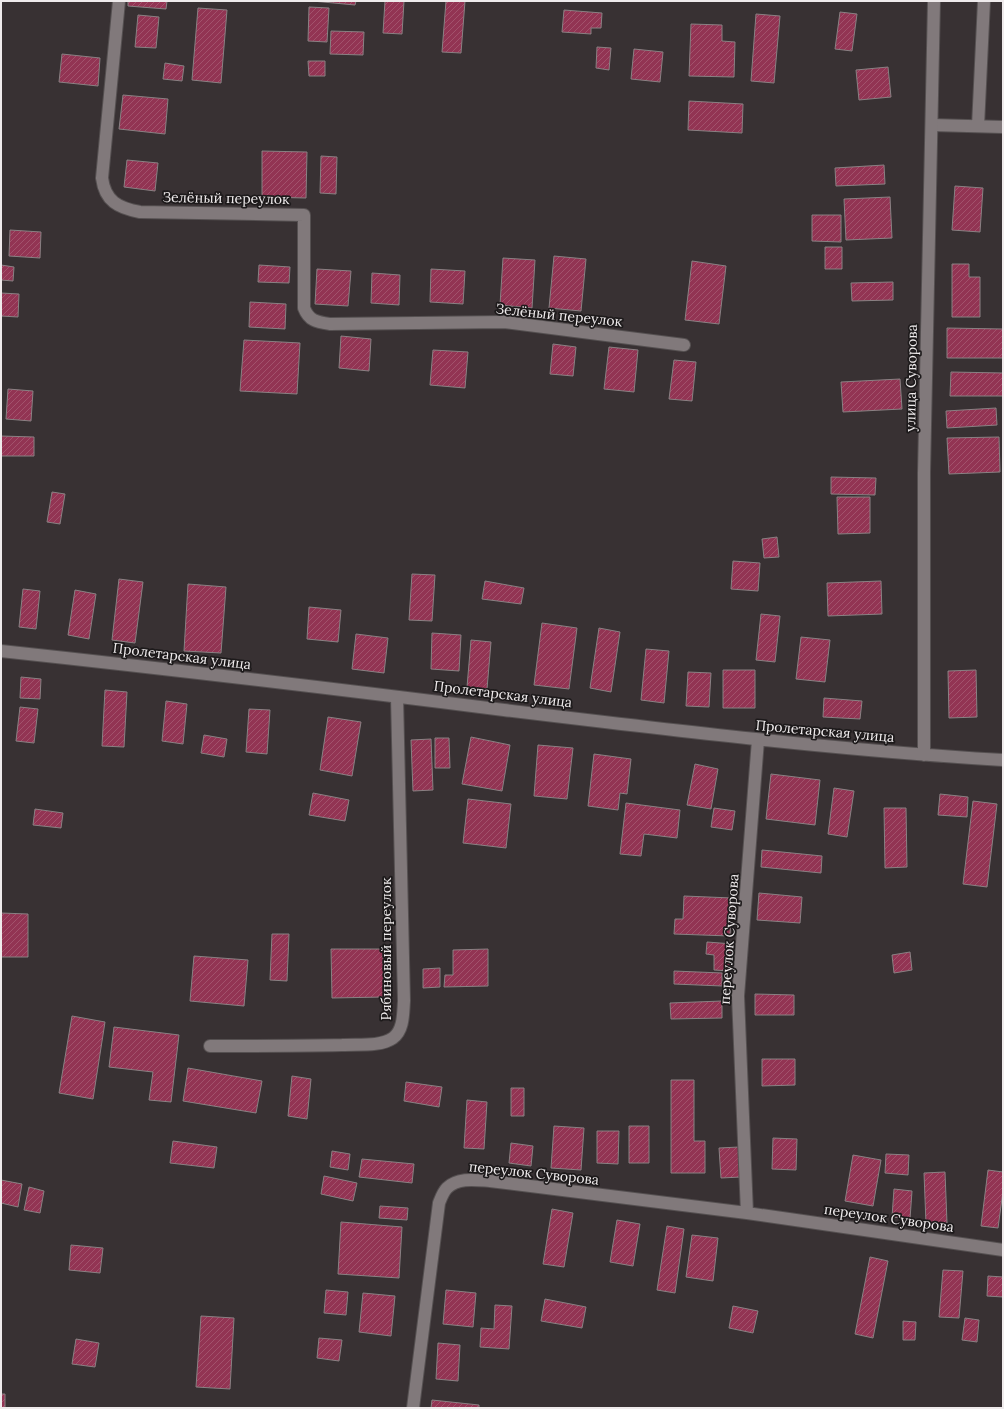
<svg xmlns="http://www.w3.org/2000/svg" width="1004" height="1409" viewBox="0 0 1004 1409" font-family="Lora,serif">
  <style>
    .building { fill: url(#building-hatch); stroke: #898183 }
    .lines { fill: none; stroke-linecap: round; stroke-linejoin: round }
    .service-casing { stroke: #555051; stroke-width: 14 }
    .minor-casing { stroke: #555051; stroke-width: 14 }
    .service { stroke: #81797b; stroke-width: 12 }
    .minor { stroke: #81797b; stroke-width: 12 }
    .labels { text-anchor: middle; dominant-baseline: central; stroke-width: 3.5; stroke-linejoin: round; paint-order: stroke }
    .street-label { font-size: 14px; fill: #efebec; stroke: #1d1a1b }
  </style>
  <defs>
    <pattern id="building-hatch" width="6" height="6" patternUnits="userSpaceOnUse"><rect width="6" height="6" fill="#923453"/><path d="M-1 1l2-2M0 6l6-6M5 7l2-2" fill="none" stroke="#a2526c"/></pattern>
  </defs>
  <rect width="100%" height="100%" fill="#383133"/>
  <path class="building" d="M 128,1 L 167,1 L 166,9 L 128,6 Z
    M 312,1 L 356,1 L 355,5 Z
    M 385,1 L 404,1 L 402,34 L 383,33 Z
    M 446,1 L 465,1 L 461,53 L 442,52 Z
    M 309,7 L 329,8 L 327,42 L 308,41 Z
    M 198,8 L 227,10 L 221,83 L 192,80 Z
    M 564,10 L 602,13 L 601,28 L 591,28 L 591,34 L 562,32 Z
    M 840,12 L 857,14 L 852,51 L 835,49 Z
    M 756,14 L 780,16 L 774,83 L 751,81 Z
    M 138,15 L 159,17 L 156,48 L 135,47 Z
    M 691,24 L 722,25 L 722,41 L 735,42 L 734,77 L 689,76 Z
    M 331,31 L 364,32 L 363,55 L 330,54 Z
    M 597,47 L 611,48 L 609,70 L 596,68 Z
    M 634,49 L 663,52 L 660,82 L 631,79 Z
    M 62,54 L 100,58 L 98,86 L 59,82 Z
    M 308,61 L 325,61 L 325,76 L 309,76 Z
    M 165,63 L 184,66 L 182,81 L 163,79 Z
    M 888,67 L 891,97 L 859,100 L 856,70 Z
    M 123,95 L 168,99 L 165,134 L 119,129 Z
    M 689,101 L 743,104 L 742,133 L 688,130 Z
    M 262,151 L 307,152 L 306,198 L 262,197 Z
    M 321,156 L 337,157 L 336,194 L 320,193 Z
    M 127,160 L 158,163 L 155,191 L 124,187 Z
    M 884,165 L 885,184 L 836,186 L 835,168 Z
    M 955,186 L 983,188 L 980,232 L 952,230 Z
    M 890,197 L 892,238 L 846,240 L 844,199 Z
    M 812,215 L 841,215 L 841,242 L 812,241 Z
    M 10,230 L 41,232 L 40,258 L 9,256 Z
    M 825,247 L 842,247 L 842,269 L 825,269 Z
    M 554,256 L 586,259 L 581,311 L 549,308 Z
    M 503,258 L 535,260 L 532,308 L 500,305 Z
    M 692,261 L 726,266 L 719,324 L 685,320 Z
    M 952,264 L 969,264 L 969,277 L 980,277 L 980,317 L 952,317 Z
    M 1,265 L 14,267 L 13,281 L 1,280 Z
    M 259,265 L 290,267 L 289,283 L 258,282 Z
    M 317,269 L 351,271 L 348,306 L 315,304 Z
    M 431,269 L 465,271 L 463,304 L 430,302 Z
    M 372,273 L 400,275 L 399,305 L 371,303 Z
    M 893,282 L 893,300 L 852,301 L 851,283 Z
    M 1,293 L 19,294 L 18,317 L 1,316 Z
    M 250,302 L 286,304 L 285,329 L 249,327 Z
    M 947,328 L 1003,329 L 1003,358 L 947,358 Z
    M 341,336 L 371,339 L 369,371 L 339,368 Z
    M 244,340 L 300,343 L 297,394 L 240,391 Z
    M 553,344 L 576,347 L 573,376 L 550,374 Z
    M 609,347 L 638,350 L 634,392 L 604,389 Z
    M 433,350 L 468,352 L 465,388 L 430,385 Z
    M 674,360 L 696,362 L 692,401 L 669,399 Z
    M 951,372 L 1003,373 L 1003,396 L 950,396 Z
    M 900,379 L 902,409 L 843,412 L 841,382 Z
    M 8,389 L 33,391 L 31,421 L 6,419 Z
    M 996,408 L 997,425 L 947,428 L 946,411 Z
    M 1,436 L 34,437 L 34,456 L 1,456 Z
    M 999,437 L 1000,472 L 949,474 L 947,438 Z
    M 831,477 L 876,478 L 875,495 L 831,494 Z
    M 52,492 L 65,494 L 60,524 L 47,522 Z
    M 837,497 L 870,497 L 870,533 L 838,534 Z
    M 777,537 L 779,557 L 764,558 L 762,539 Z
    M 733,561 L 760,563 L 758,591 L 731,589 Z
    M 412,574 L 435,575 L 432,621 L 409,620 Z
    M 119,579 L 143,582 L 135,643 L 112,640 Z
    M 485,581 L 524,588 L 521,604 L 482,599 Z
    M 881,581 L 882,614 L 828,616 L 827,583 Z
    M 188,584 L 226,587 L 221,653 L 184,651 Z
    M 23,589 L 40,591 L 36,629 L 19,627 Z
    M 75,590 L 96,594 L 89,639 L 68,635 Z
    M 309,607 L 341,610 L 338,642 L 307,639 Z
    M 761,614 L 780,616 L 775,662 L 756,660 Z
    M 542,623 L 577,628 L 569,689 L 534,685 Z
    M 599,628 L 620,632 L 611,692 L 590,688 Z
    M 432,633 L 461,635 L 459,671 L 431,669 Z
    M 356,634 L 388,638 L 384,673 L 352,669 Z
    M 801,637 L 830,640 L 825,682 L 796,679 Z
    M 471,640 L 491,642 L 487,689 L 467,687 Z
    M 646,649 L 669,651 L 664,703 L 641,700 Z
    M 723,670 L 755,670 L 755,708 L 723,708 Z
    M 976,670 L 977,717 L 949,718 L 948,671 Z
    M 688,672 L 711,673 L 709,707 L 686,706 Z
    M 21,677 L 41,679 L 40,699 L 20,698 Z
    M 105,690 L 127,692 L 124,747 L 102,746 Z
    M 824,698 L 862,701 L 860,719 L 823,717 Z
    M 166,701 L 187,704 L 183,744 L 162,741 Z
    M 20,707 L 38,709 L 34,743 L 16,741 Z
    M 249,709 L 270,710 L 267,754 L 246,752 Z
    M 328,717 L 361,722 L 352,776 L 320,770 Z
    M 204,735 L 227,739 L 224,757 L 201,753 Z
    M 471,737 L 510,745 L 502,791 L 462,784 Z
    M 435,738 L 449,738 L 450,768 L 435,768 Z
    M 431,739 L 433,790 L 413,791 L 411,740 Z
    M 538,745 L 573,748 L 567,799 L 534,796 Z
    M 594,754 L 631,759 L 627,794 L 620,793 L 618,810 L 588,806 Z
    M 695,764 L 718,769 L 711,809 L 687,805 Z
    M 771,774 L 820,780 L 815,825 L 766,819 Z
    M 834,788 L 854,791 L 847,837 L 828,834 Z
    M 313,793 L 349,800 L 345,821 L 309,815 Z
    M 940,794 L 968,797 L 967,817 L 938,815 Z
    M 468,799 L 511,804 L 506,848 L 463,843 Z
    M 973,801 L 997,804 L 987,887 L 963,884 Z
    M 626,803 L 680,810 L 677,838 L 644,834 L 641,856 L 620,854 Z
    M 714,808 L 735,811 L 732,830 L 711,827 Z
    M 884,808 L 906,808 L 907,867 L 885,868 Z
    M 35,809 L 63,813 L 61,828 L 33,825 Z
    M 762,850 L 822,856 L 821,873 L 761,867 Z
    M 759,893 L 802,897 L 800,923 L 757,920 Z
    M 684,896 L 732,898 L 730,936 L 674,934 L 675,919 L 683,919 Z
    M 1,913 L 28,914 L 28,957 L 1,957 Z
    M 272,934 L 289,934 L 287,981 L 270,980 Z
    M 707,942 L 733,944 L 731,971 L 714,970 L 714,955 L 706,954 Z
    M 331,949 L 383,949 L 384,997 L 332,998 Z
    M 488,949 L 488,986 L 444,987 L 445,975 L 453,975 L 453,950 Z
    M 910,952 L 912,970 L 894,973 L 892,955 Z
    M 194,956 L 248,960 L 244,1006 L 190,1001 Z
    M 440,968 L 440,987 L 423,988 L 423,969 Z
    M 674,971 L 722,973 L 722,986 L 674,984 Z
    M 755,994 L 794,995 L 794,1015 L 755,1015 Z
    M 722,1001 L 722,1018 L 671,1019 L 670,1003 Z
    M 72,1016 L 105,1022 L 93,1099 L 59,1093 Z
    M 114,1027 L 179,1035 L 171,1102 L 149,1100 L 153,1072 L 109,1067 Z
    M 762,1059 L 795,1059 L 795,1085 L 762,1086 Z
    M 188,1068 L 262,1081 L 256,1113 L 183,1101 Z
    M 292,1076 L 311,1079 L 307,1119 L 288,1116 Z
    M 671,1080 L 694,1080 L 694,1141 L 705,1141 L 705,1173 L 671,1173 Z
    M 406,1082 L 442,1087 L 439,1107 L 404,1101 Z
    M 511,1088 L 524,1088 L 524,1116 L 511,1116 Z
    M 467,1100 L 487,1102 L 484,1149 L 464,1148 Z
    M 554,1126 L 584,1128 L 581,1170 L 551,1168 Z
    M 629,1126 L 649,1126 L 649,1163 L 629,1163 Z
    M 597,1131 L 619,1131 L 618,1164 L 597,1163 Z
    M 773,1138 L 797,1139 L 796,1170 L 772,1169 Z
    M 173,1141 L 217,1147 L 214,1168 L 170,1163 Z
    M 511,1143 L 533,1146 L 531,1166 L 509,1163 Z
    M 739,1147 L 741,1177 L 721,1178 L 719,1148 Z
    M 332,1151 L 350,1154 L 348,1170 L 330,1167 Z
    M 886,1154 L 909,1155 L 908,1175 L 885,1173 Z
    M 853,1155 L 881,1160 L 873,1206 L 845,1201 Z
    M 362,1159 L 414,1164 L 412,1183 L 359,1177 Z
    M 988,1170 L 1003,1172 L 1003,1191 L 998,1228 L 981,1226 Z
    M 945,1172 L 947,1223 L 926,1224 L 924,1173 Z
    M 324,1176 L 357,1183 L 353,1201 L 321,1194 Z
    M 1,1180 L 22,1184 L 18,1207 L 1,1203 Z
    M 29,1187 L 44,1191 L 40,1213 L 24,1210 Z
    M 894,1189 L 912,1191 L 910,1219 L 892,1217 Z
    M 380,1206 L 408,1208 L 407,1220 L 379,1218 Z
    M 552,1209 L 573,1213 L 564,1267 L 543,1264 Z
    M 617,1220 L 640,1224 L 633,1266 L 610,1262 Z
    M 341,1222 L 402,1227 L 399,1278 L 338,1274 Z
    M 667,1226 L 684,1229 L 675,1293 L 657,1290 Z
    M 692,1235 L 718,1238 L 713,1281 L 686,1277 Z
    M 71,1245 L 103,1248 L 100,1273 L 69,1270 Z
    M 870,1257 L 888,1261 L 873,1338 L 855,1334 Z
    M 943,1270 L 963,1271 L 959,1318 L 939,1317 Z
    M 988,1276 L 1003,1277 L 1003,1297 L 987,1296 Z
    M 326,1290 L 348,1292 L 346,1315 L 324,1313 Z
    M 446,1290 L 476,1293 L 473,1327 L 443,1324 Z
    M 363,1293 L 395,1296 L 391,1336 L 359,1332 Z
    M 545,1299 L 586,1307 L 582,1328 L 541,1321 Z
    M 495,1305 L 512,1306 L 509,1349 L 480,1347 L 481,1328 L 494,1329 Z
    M 733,1306 L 758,1311 L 753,1333 L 729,1328 Z
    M 201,1316 L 234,1318 L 230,1389 L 196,1387 Z
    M 965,1318 L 979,1320 L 977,1342 L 962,1340 Z
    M 903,1321 L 916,1322 L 915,1340 L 903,1340 Z
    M 319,1338 L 342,1340 L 339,1361 L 317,1358 Z
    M 76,1339 L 99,1343 L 95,1367 L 72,1364 Z
    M 438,1343 L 460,1345 L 458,1381 L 436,1379 Z
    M 1,1394 L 5,1394 L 5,1408 L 1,1408 Z
    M 432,1400 L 479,1405 L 479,1408 L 431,1408 Z"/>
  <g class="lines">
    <g class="service-casing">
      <path id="service" d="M 932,125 L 1003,127
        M 978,126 L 984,1"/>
    </g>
    <g class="minor-casing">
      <path id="minor" d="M 119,1 L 102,178 C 105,201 118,208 140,212 L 304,215 L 304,308 C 309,321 317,322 330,324 L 504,322 L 684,345
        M 1,651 C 169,669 337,689 504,710 C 670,730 836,750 1003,760
        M 924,755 L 924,473 L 934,1
        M 210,1046 C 254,1046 298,1046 342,1045 C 358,1044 380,1047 393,1038 C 404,1030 403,1013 404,1001 L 397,697
        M 747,1213 L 738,996 L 758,740
        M 413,1408 L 439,1203 C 441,1198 443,1192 447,1188 C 458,1177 476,1180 490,1181 L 747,1213 L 1003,1250"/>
    </g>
    <use href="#service" class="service"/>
    <use href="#minor" class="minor"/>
  </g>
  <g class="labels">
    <g class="street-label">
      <text transform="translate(226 198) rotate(1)">Зелёный переулок</text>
      <text transform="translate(559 315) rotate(6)">Зелёный переулок</text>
      <text transform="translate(911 378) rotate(-89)">улица Суворова</text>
      <text transform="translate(182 656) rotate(7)">Пролетарская улица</text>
      <text transform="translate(503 694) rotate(7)">Пролетарская улица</text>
      <text transform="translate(825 731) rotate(5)">Пролетарская улица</text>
      <text transform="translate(729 939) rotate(-86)">переулок Суворова</text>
      <text transform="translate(386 949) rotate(-90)">Рябиновый переулок</text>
      <text transform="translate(534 1173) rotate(6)">переулок Суворова</text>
      <text transform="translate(889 1218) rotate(8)">переулок Суворова</text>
    </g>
  </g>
  <rect width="1004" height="1409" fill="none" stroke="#efebec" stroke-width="4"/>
</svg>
